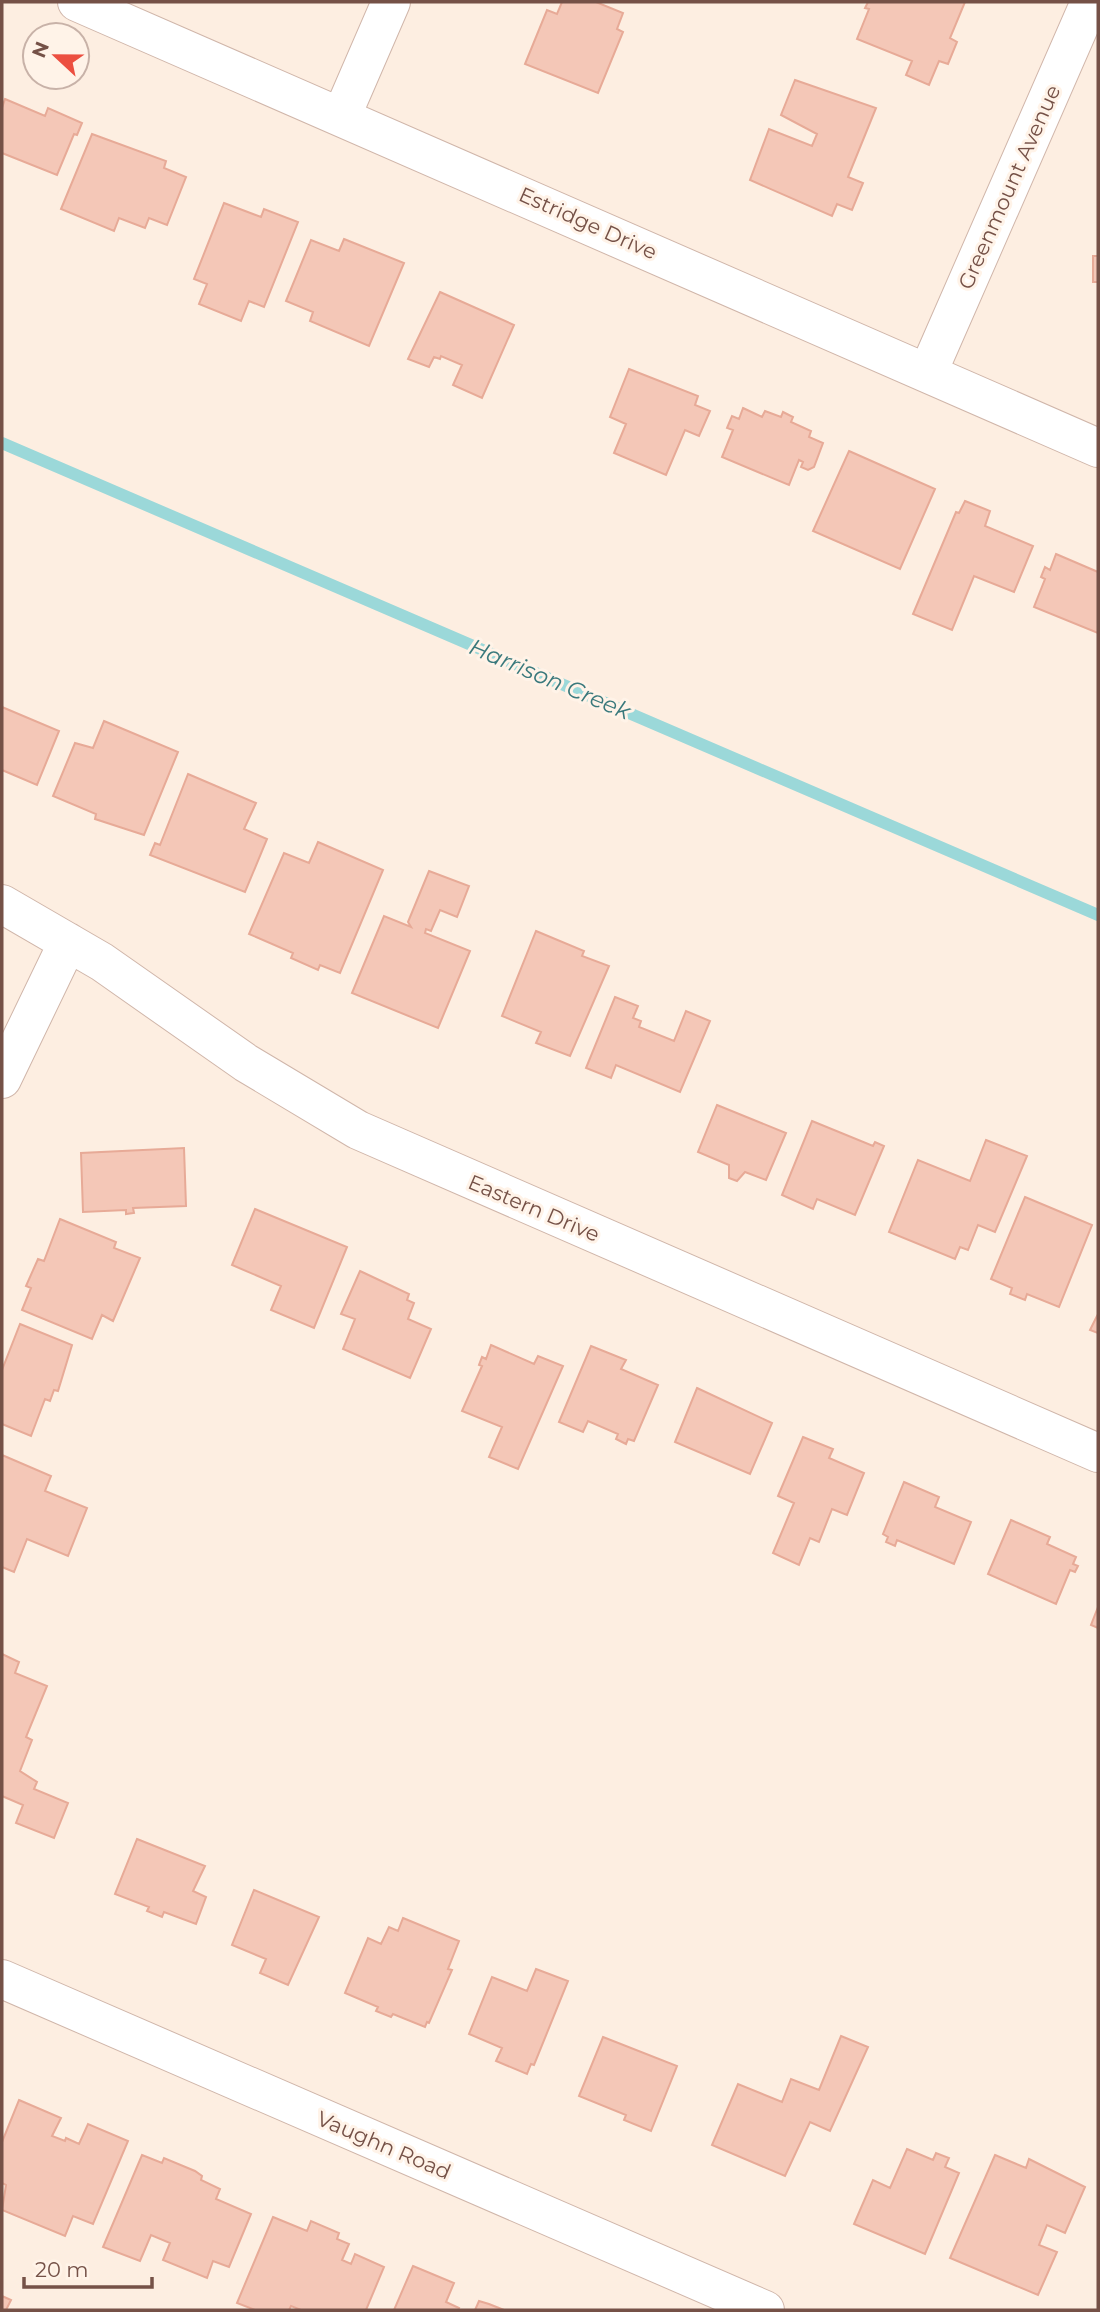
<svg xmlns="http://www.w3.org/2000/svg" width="1100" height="2312" viewBox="0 0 1100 2312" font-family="Montserrat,sans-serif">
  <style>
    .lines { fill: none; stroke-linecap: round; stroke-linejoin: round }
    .stream { stroke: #9bd8d9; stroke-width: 12 }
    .building { fill: #f4c7b7; stroke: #e7aa97; stroke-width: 2 }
    .minor-casing { stroke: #d0b6aa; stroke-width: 40 }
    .minor { stroke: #fff; stroke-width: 38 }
    .labels { text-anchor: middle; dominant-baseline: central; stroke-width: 6; stroke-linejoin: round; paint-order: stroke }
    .street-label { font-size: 21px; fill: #755147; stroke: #fff3e8 }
    .water-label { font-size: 23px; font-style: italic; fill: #3a797c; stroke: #fff3e8 }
  </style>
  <rect width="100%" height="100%" fill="#fdeee1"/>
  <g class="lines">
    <path class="stream" d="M 2,443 L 1098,915"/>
  </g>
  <path class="building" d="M 562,2 L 596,2 L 623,13 L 617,29 L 623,32 L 598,93 L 525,64 L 547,10 L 557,14 Z
    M 868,2 L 965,2 L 950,38 L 957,42 L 948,64 L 939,61 L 929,85 L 906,75 L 912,61 L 857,39 L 869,9 L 865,8 Z
    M 795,80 L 876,108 L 848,177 L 863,183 L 852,210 L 837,204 L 832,216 L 750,180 L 769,129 L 812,146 L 817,134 L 781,115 Z
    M 5,99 L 45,116 L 48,108 L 82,123 L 77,135 L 74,134 L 57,175 L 2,153 L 2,108 Z
    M 92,134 L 166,161 L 164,168 L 186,177 L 167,225 L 149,218 L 145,228 L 119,218 L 114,231 L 61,209 Z
    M 224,203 L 261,217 L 264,209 L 298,222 L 264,307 L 249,301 L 241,321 L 199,304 L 207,284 L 194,279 Z
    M 344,239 L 404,263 L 369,346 L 310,321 L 313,312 L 286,301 L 311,240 L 339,251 Z
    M 1093,256 L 1098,256 L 1098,282 L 1093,282 Z
    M 440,292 L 514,325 L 482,398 L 453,385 L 462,365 L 441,356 L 440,359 L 434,357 L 429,367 L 408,359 Z
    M 629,369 L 698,396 L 695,405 L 710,411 L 699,436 L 685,430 L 666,475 L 614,453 L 626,424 L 610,417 Z
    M 743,408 L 762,417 L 765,411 L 781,417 L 783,412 L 793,417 L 791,422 L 811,431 L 809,437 L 823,443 L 814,467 L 808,470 L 801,467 L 803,462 L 799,460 L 789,485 L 722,457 L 733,430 L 727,428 L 732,416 L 739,419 Z
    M 849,451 L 935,489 L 900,569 L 813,531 Z
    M 965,501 L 990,511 L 985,526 L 1033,546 L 1014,592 L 974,576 L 952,630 L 913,614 L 956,512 L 959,513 Z
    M 1056,554 L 1098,572 L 1098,633 L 1034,607 L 1045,579 L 1041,577 L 1045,567 L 1050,570 Z
    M 2,707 L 59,731 L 37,785 L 2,770 Z
    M 104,721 L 178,752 L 144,835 L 95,819 L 96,814 L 53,796 L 75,743 L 93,748 Z
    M 188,774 L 256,803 L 244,829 L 267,839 L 245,892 L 150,855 L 155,843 L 160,845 Z
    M 318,842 L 383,870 L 340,973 L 320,965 L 318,970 L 291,958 L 293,953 L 249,934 L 284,853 L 309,863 Z
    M 429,871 L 469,886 L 457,917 L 440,910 L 431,931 L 426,929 L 425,933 L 470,951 L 438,1028 L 352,993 L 384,916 L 411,927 L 408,922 Z
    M 536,931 L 584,951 L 582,956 L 609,966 L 570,1056 L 536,1043 L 541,1032 L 502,1016 Z
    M 615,997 L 638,1006 L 633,1018 L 641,1021 L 639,1027 L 674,1041 L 686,1011 L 710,1021 L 680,1092 L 616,1065 L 611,1078 L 586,1068 Z
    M 717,1105 L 786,1133 L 766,1180 L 745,1172 L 737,1181 L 729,1178 L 729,1165 L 698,1152 Z
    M 812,1121 L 873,1146 L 875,1142 L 884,1146 L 855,1215 L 817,1199 L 813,1209 L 782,1195 Z
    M 986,1140 L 1027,1156 L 995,1232 L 978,1225 L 968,1250 L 960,1247 L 955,1259 L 889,1232 L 918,1160 L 970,1181 Z
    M 184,1148 L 186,1206 L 133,1208 L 134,1213 L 126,1214 L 126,1210 L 83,1212 L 81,1153 Z
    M 1025,1197 L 1092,1225 L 1059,1307 L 1027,1294 L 1025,1300 L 1010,1294 L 1012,1288 L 991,1279 Z
    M 255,1209 L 347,1247 L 314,1328 L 271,1310 L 281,1286 L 232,1265 Z
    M 60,1219 L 116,1242 L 114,1248 L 140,1258 L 113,1321 L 102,1315 L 92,1339 L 22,1310 L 31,1288 L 26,1286 L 38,1259 L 44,1261 Z
    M 360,1271 L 409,1294 L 407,1300 L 414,1303 L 408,1319 L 431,1329 L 410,1378 L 343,1349 L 355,1319 L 341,1314 Z
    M 1097,1316 L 1098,1317 L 1098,1333 L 1090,1330 Z
    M 20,1324 L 72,1345 L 58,1391 L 54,1390 L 50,1401 L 45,1399 L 31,1436 L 2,1424 L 2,1370 Z
    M 491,1345 L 534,1364 L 538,1356 L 563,1366 L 518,1469 L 489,1457 L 502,1427 L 462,1411 L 482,1366 L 479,1365 L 482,1357 L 486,1359 Z
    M 591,1346 L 626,1360 L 621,1369 L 658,1385 L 634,1441 L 628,1439 L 626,1444 L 616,1439 L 618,1434 L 588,1421 L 583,1432 L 559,1422 Z
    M 697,1388 L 772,1423 L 750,1474 L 675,1442 Z
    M 803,1437 L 833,1449 L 829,1458 L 864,1473 L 847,1515 L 832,1509 L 819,1542 L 810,1538 L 799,1565 L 773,1553 L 794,1503 L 778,1496 Z
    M 2,1455 L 51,1476 L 45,1491 L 87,1508 L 68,1556 L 27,1539 L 14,1572 L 2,1567 Z
    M 904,1482 L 939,1497 L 935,1507 L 971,1522 L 954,1564 L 897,1540 L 895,1546 L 886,1542 L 888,1537 L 883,1534 Z
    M 1011,1520 L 1050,1537 L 1047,1544 L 1076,1557 L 1073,1564 L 1078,1566 L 1075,1572 L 1070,1570 L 1056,1604 L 988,1574 Z
    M 1098,1607 L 1098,1628 L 1091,1625 Z
    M 2,1654 L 19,1662 L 15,1673 L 47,1686 L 26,1737 L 32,1740 L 20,1771 L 37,1782 L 34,1789 L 68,1803 L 54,1838 L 16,1823 L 23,1805 L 2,1796 Z
    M 137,1839 L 205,1866 L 193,1891 L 206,1897 L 196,1924 L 164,1912 L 162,1917 L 147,1911 L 149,1907 L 115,1894 Z
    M 254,1890 L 319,1917 L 288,1985 L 260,1973 L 266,1959 L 232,1945 Z
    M 403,1918 L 459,1941 L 448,1969 L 452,1970 L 429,2023 L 427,2022 L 425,2027 L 393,2014 L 391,2017 L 376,2011 L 378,2007 L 345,1993 L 368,1938 L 381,1944 L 389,1927 L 398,1931 Z
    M 536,1969 L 568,1981 L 534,2065 L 531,2064 L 527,2074 L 496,2061 L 502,2048 L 469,2034 L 492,1977 L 527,1991 Z
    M 841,2036 L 868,2047 L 830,2131 L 810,2122 L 785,2176 L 712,2145 L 738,2084 L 782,2102 L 791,2079 L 819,2090 Z
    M 603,2037 L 677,2066 L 651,2131 L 624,2120 L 626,2115 L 579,2096 Z
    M 19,2100 L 61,2118 L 52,2136 L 65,2141 L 66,2138 L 79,2144 L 88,2124 L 128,2141 L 93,2224 L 73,2216 L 65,2236 L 2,2210 L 6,2185 L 2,2183 L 2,2142 Z
    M 907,2149 L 933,2160 L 936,2153 L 949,2158 L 945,2167 L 959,2173 L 925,2254 L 854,2224 L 873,2180 L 890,2188 Z
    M 142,2155 L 162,2163 L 164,2158 L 195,2171 L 202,2176 L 201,2180 L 220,2189 L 216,2199 L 251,2214 L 229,2267 L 213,2261 L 207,2278 L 163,2260 L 170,2243 L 151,2235 L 140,2261 L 103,2247 Z
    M 995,2155 L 1026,2168 L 1029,2159 L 1085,2187 L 1065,2233 L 1047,2225 L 1039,2245 L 1057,2252 L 1038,2295 L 950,2258 Z
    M 273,2217 L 307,2231 L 311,2221 L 339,2233 L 337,2239 L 349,2244 L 342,2260 L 351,2264 L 355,2254 L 384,2267 L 366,2310 L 301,2310 L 291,2306 L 289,2310 L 255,2310 L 237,2303 Z
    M 413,2266 L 454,2283 L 446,2302 L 459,2308 L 458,2310 L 394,2310 Z
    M 2,2296 L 11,2300 L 6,2310 L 2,2310 Z
    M 479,2301 L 489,2304 L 504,2310 L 475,2310 Z"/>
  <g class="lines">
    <g class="minor-casing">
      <path id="minor" d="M 77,2 L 1098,448
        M 342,115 L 391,2
        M 928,372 L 1090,2
        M 2,904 L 102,962 L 246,1063 L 358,1130 L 1098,1453
        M 2,1079 L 68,942
        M 2,1979 L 765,2310"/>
    </g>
    <use href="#minor" class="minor"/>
  </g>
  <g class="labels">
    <g class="street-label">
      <text transform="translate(1009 187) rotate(-66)">Greenmount Avenue</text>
      <text transform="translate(588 223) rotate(24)">Estridge Drive</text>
      <text transform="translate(534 1208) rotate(23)">Eastern Drive</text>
      <text transform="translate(384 2145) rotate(23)">Vaughn Road</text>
    </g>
    <g class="water-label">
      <text transform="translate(550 679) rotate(23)">Harrison Creek</text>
    </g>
  </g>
  <rect width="1100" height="2312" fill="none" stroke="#755147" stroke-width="7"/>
  <g transform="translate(56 56) rotate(292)"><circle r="33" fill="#fff3e8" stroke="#c8b2a8" stroke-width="2"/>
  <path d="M0-5L12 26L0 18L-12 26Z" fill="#ec4f40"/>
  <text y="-10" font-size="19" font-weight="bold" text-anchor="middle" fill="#755147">N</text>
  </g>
  <path d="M24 2277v10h128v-10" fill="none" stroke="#755147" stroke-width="3.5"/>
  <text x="35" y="2277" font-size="21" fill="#755147" stroke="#fff3e8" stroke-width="5" paint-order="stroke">20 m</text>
</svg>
